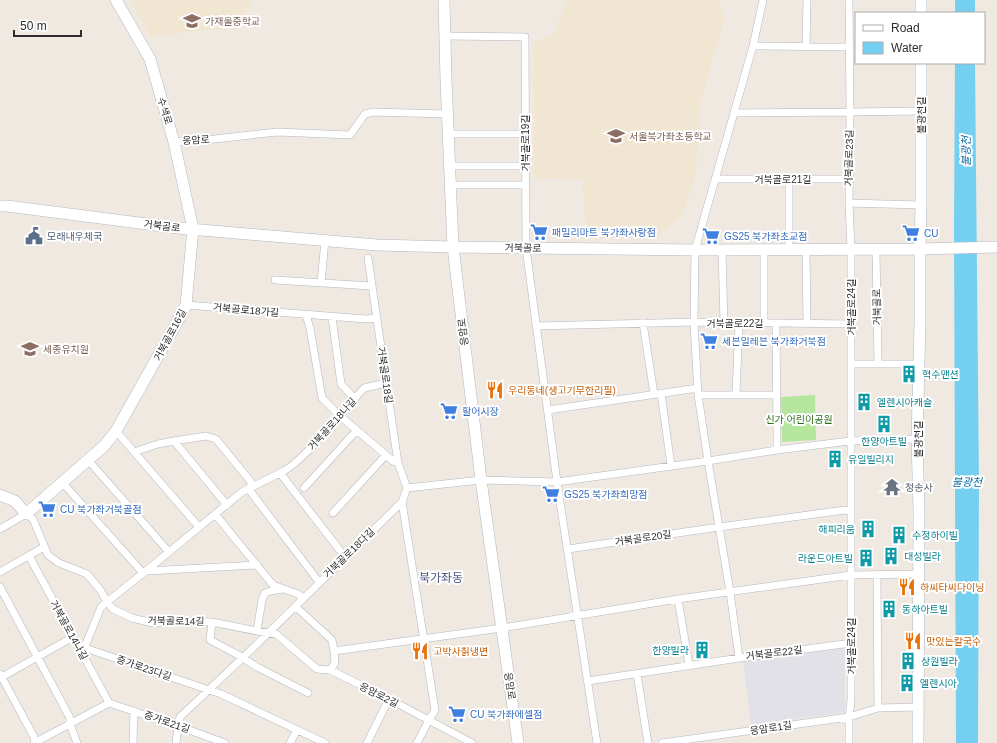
<svg xmlns="http://www.w3.org/2000/svg" width="997" height="743" viewBox="0 0 997 743" font-family="Arial,'Noto Sans KR',sans-serif">
  <style>
    .industrial { fill: #e3e1e8 }
    .education { fill: #f0e6d1 }
    .green { fill: #b6e59e }
    .water { fill: #75cff0 }
    .lines { fill: none; stroke-linecap: round; stroke-linejoin: round }
    .street-casing { stroke: #b4b7c1; stroke-width: 8 }
    .secondary-casing { stroke: #b4b7c1; stroke-width: 12 }
    .street { stroke: #fff; stroke-width: 7 }
    .secondary { stroke: #fff; stroke-width: 11 }
    .labels { text-anchor: middle; dominant-baseline: central; stroke-width: 4; stroke-linejoin: round; paint-order: stroke }
    .education-label { font-size: 10px; fill: #785e54; stroke: #fff; text-anchor: start }
    .street-label { font-size: 10px; fill: #2e2e2e; stroke: #fff }
    .shop-label { font-size: 10px; fill: #366cbe; stroke: #fff; text-anchor: start }
    .service-label { font-size: 10px; fill: #4e5e75; stroke: #fff; text-anchor: start }
    .culture-label { font-size: 10px; fill: #0d838f; stroke: #fff; text-anchor: start }
    .food-label { font-size: 10px; fill: #c56008; stroke: #fff; text-anchor: start }
    .park-label { font-size: 10px; fill: #2c6e1b; stroke: #fff }
    .worship-label { font-size: 10px; fill: #5b616d; stroke: #fff; text-anchor: start }
    .water-label { font-size: 11px; font-style: italic; fill: #0d6fa3; stroke: #fff }
    .quarter-label { font-size: 12px; fill: #4d5680; stroke: #fff }
  </style>
  <rect width="100%" height="100%" fill="#efe9e1"/>
  <path class="industrial" d="M 845,648 L 845,712 L 751,726 L 743,660 Z"/>
  <path class="education" d="M 130,0 L 252,0 L 252,3 L 243,16 L 242,26 L 164,35 L 151,38 Z
    M 567,0 L 719,0 L 725,18 L 701,99 L 696,173 L 682,216 L 658,237 L 587,239 L 582,179 L 534,178 L 534,43 L 555,32 Z"/>
  <path class="green" d="M 815,395 L 816,440 L 782,442 L 781,397 Z"/>
  <path class="water" d="M 955,0 L 975,0 L 975,13 L 955,13 Z
    M 955,63 L 975,63 L 979,483 L 978,743 L 956,743 L 954,228 Z"/>
  <g class="lines">
    <g class="street-casing">
      <path id="street" d="M 445,36 L 525,37 L 526,248 L 557,482 L 597,743
        M 753,46 L 849,47
        M 806,46 L 807,0
        M 734,113 L 850,112 L 921,111
        M 448,134 L 525,134
        M 174,142 L 215,139 L 277,132 L 350,135 L 365,114 L 373,112 L 447,114
        M 449,166 L 525,166
        M 716,179 L 849,179
        M 450,185 L 525,185
        M 849,203 L 921,205
        M 764,249 L 764,323
        M 789,249 L 789,179
        M 806,249 L 807,323
        M 876,249 L 878,364
        M 722,250 L 724,323
        M 368,258 L 398,463 L 407,488 L 402,502 L 435,710 L 429,720 L 417,743
        M 275,280 L 372,286
        M 321,283 L 325,240
        M 186,305 L 366,319 L 377,318
        M 306,315 L 310,328 L 322,398 L 340,416 L 393,461 L 398,463
        M 332,317 L 341,384 L 355,399
        M 643,323 L 654,394
        M 776,323 L 777,439 L 777,450
        M 536,326 L 694,322 L 851,324
        M 851,364 L 919,364
        M 661,393 L 671,466
        M 736,394 L 739,322
        M 698,395 L 776,395
        M 548,410 L 698,388
        M 116,431 L 199,527
        M 174,441 L 227,505
        M 134,452 L 158,444 L 174,441 L 206,436 L 216,439 L 251,482 L 250,491 L 319,582
        M 88,460 L 169,552
        M 280,473 L 345,557
        M 62,482 L 143,573
        M 304,488 L 357,430
        M 407,488 L 481,480 L 557,482 L 708,461 L 777,450 L 850,441 L 917,439
        M 333,513 L 386,455
        M 215,514 L 273,585 L 298,594 L 303,598
        M 0,529 L 26,514 L 33,519 L 48,555 L 59,563 L 87,574 L 101,591 L 107,602 L 113,609 L 132,618 L 153,623 L 179,621 L 212,622 L 257,631 L 276,634 L 317,669 L 330,670 L 389,699 L 472,743
        M 568,549 L 719,527 L 845,510 L 851,512
        M 29,556 L 109,703
        M 147,571 L 257,565
        M 0,572 L 44,547
        M 877,575 L 878,708
        M 0,587 L 70,718 L 70,724 L 77,743
        M 678,599 L 689,665
        M 295,606 L 332,640 L 334,651 L 335,663 L 330,670
        M 212,622 L 210,640 L 242,657 L 257,667 L 308,693
        M 257,631 L 262,600 L 265,593 L 271,591 L 283,589
        M 80,650 L 86,644 L 101,607 L 107,602 L 152,566 L 242,492 L 284,471 L 294,464 L 311,448 L 364,388 L 387,383
        M 80,650 L 88,649 L 221,694 L 325,743
        M 334,651 L 502,628 L 678,599 L 851,575 L 919,574
        M 739,658 L 730,592 L 708,461 L 698,395 L 694,322 L 695,250 L 753,46 L 763,0
        M 0,674 L 34,737 L 35,743
        M 637,674 L 648,743
        M 0,678 L 73,637
        M 588,681 L 739,658 L 851,643
        M 109,703 L 178,726 L 225,743
        M 34,743 L 109,703
        M 133,743 L 134,711
        M 176,743 L 178,726 L 180,717 L 254,647 L 403,501
        M 290,743 L 297,730
        M 367,743 L 389,699
        M 662,743 L 849,717 L 878,708 L 918,707
        M 849,743 L 849,717 L 851,700 L 851,249 L 849,203 L 850,112 L 849,0"/>
    </g>
    <g class="secondary-casing">
      <path id="secondary" d="M 444,0 L 446,79 L 453,247 L 481,480 L 518,743
        M 921,13 L 921,0
        M 0,206 L 7,206 L 178,228 L 377,245 L 453,247 L 695,250 L 920,249 L 997,247
        M 0,495 L 15,501 L 26,514 L 104,446 L 116,431 L 181,315 L 186,305 L 193,229 L 174,142 L 150,59 L 116,0
        M 918,743 L 919,511 L 917,439 L 920,323 L 920,249 L 921,205 L 921,63"/>
    </g>
    <use href="#street" class="street"/>
    <use href="#secondary" class="secondary"/>
  </g>
  <defs>
    <g id="school-bare" transform="scale(1.38)"><path d="M0-5L7-2L0 1L-7-2ZM-4 1L0 2.5L4 1V4Q0 6-4 4Z" fill="#8d6e63" stroke="#fff" stroke-width="2.5" paint-order="stroke"/></g>
    <g id="supermarket-bare" transform="scale(1.38)"><path d="M-6-5.5h2.5l.6 2H6L4.5 2H-2.5L-4.4-4H-6ZM-1.5 3.2a1.3 1.3 0 1 0 .1 0ZM3 3.2a1.3 1.3 0 1 0 .1 0Z" fill="#3f7fe0" stroke="#fff" stroke-width="2.5" paint-order="stroke"/></g>
    <g id="civic-bare" transform="scale(1.38)"><path d="M-.6-6.5H3V-4.5H.6V-3L4-1V1h2V6H-6V1h2V-1L-.6-3ZM-1.2 2.5V6h2.4V2.5Z" fill="#5c6f8a" stroke="#fff" stroke-width="2.5" paint-order="stroke"/></g>
    <g id="building-bare" transform="scale(1.38)"><path d="M-4-6H4V6H1V3H-1V6H-4ZM-2.5-4.3h1.7v1.8h-1.7ZM.8-4.3h1.7v1.8H.8ZM-2.5-1h1.7V.8h-1.7ZM.8-1h1.7V.8H.8Z" fill="#0f9aa8" stroke="#fff" stroke-width="2.5" paint-order="stroke"/></g>
    <g id="restaurant-bare" transform="scale(1.38)"><path d="M-5-6h1v4h1v-4h1v4h1v-4h1v5L-1.5 .5V6h-2V.5L-5-1ZM5-6V6H3V1.5H1.5Q1.5-4 5-6Z" fill="#e8710a" stroke="#fff" stroke-width="2.5" paint-order="stroke"/></g>
    <g id="temple-bare" transform="scale(1.38)"><path d="M0-6L5-2H3V0L6.5 2.5H4V6H1.5V3h-3V6H-4V2.5H-6.5L-3 0V-2H-5Z" fill="#6b7280" stroke="#fff" stroke-width="2.5" paint-order="stroke"/></g>
  </defs>
  <g fill-rule="evenodd">
    <use href="#school-bare" x="192" y="21"/>
    <use href="#school-bare" x="616" y="136"/>
    <use href="#supermarket-bare" x="539" y="232"/>
    <use href="#supermarket-bare" x="911" y="233"/>
    <use href="#civic-bare" x="34" y="236"/>
    <use href="#supermarket-bare" x="711" y="236"/>
    <use href="#supermarket-bare" x="709" y="341"/>
    <use href="#school-bare" x="30" y="349"/>
    <use href="#building-bare" x="909" y="374"/>
    <use href="#restaurant-bare" x="495" y="390"/>
    <use href="#building-bare" x="864" y="402"/>
    <use href="#supermarket-bare" x="449" y="411"/>
    <use href="#building-bare" x="884" y="424"/>
    <use href="#building-bare" x="835" y="459"/>
    <use href="#temple-bare" x="892" y="487"/>
    <use href="#supermarket-bare" x="551" y="494"/>
    <use href="#supermarket-bare" x="47" y="509"/>
    <use href="#building-bare" x="868" y="529"/>
    <use href="#building-bare" x="899" y="535"/>
    <use href="#building-bare" x="891" y="556"/>
    <use href="#building-bare" x="866" y="558"/>
    <use href="#restaurant-bare" x="907" y="587"/>
    <use href="#building-bare" x="889" y="609"/>
    <use href="#restaurant-bare" x="913" y="641"/>
    <use href="#building-bare" x="702" y="650"/>
    <use href="#restaurant-bare" x="420" y="651"/>
    <use href="#building-bare" x="908" y="661"/>
    <use href="#building-bare" x="907" y="683"/>
    <use href="#supermarket-bare" x="457" y="714"/>
  </g>
  <g class="labels">
    <g class="education-label">
      <text x="205" y="21">가재울중학교</text>
      <text x="629" y="136">서울북가좌초등학교</text>
      <text x="43" y="349">세종유치원</text>
    </g>
    <g class="street-label">
      <text transform="translate(165 111) rotate(73)">수색로</text>
      <text transform="translate(921 115) rotate(-90)">불광천길</text>
      <text transform="translate(196 140) rotate(-3)">응암로</text>
      <text transform="translate(525 143) rotate(-90)">거북골로19길</text>
      <text transform="translate(849 158) rotate(-89)">거북골로23길</text>
      <text x="783" y="179">거북골로21길</text>
      <text transform="translate(162 226) rotate(7)">거북골로</text>
      <text transform="translate(523 248) rotate(1)">거북골로</text>
      <text transform="translate(851 307) rotate(-90)">거북골로24길</text>
      <text transform="translate(877 307) rotate(-91)">거북골로</text>
      <text transform="translate(246 310) rotate(5)">거북골로18가길</text>
      <text x="735" y="323">거북골로22길</text>
      <text transform="translate(463 332) rotate(-97)">응암로</text>
      <text transform="translate(170 335) rotate(-62)">거북골로16길</text>
      <text transform="translate(385 375) rotate(82)">거북골로18길</text>
      <text transform="translate(332 424) rotate(-48)">거북골로18나길</text>
      <text transform="translate(918 439) rotate(-90)">불광천길</text>
      <text transform="translate(643 538) rotate(-8)">거북골로20길</text>
      <text transform="translate(349 553) rotate(-44)">거북골로18다길</text>
      <text transform="translate(176 621) rotate(1)">거북골로14길</text>
      <text transform="translate(69 630) rotate(61)">거북골로14나길</text>
      <text transform="translate(851 646) rotate(-90)">거북골로24길</text>
      <text transform="translate(774 653) rotate(-7)">거북골로22길</text>
      <text transform="translate(144 668) rotate(19)">증가로23다길</text>
      <text transform="translate(510 686) rotate(82)">응암로</text>
      <text transform="translate(379 695) rotate(27)">응암로2길</text>
      <text transform="translate(167 722) rotate(19)">증가로21길</text>
      <text transform="translate(771 728) rotate(-8)">응암로1길</text>
    </g>
    <g class="shop-label">
      <text x="552" y="232">패밀리마트 북가좌사랑점</text>
      <text x="924" y="233">CU</text>
      <text x="724" y="236">GS25 북가좌초교점</text>
      <text x="722" y="341">세븐일레븐 북가좌거북점</text>
      <text x="462" y="411">활어시장</text>
      <text x="564" y="494">GS25 북가좌희망점</text>
      <text x="60" y="509">CU 북가좌거북골점</text>
      <text x="470" y="714">CU 북가좌에셀점</text>
    </g>
    <g class="service-label">
      <text x="47" y="236">모래내우체국</text>
    </g>
    <g class="culture-label">
      <text x="922" y="374">혁수맨션</text>
      <text x="877" y="402">엘렌시아캐슬</text>
      <text x="884" y="441" text-anchor="middle">한양아트빌</text>
      <text x="848" y="459">유일빌리지</text>
      <text x="855" y="529" text-anchor="end">해피리움</text>
      <text x="912" y="535">수정하이빌</text>
      <text x="904" y="556">대성빌라</text>
      <text x="853" y="558" text-anchor="end">라운드아트빌</text>
      <text x="902" y="609">동하아트빌</text>
      <text x="689" y="650" text-anchor="end">한양빌라</text>
      <text x="921" y="661">상원빌라</text>
      <text x="920" y="683">엘렌시아</text>
    </g>
    <g class="food-label">
      <text x="508" y="390">우리동네(생고기무한리필)</text>
      <text x="920" y="587">하씨타씨다이닝</text>
      <text x="926" y="641">맛있는칼국수</text>
      <text x="433" y="651">고박사칡냉면</text>
    </g>
    <g class="park-label">
      <text x="799" y="419">신가 어린이공원</text>
    </g>
    <g class="worship-label">
      <text x="905" y="487">청송사</text>
    </g>
    <g class="water-label">
      <text transform="translate(966 151) rotate(-90)">불광천</text>
      <text x="967" y="482">불광천</text>
    </g>
    <g class="quarter-label">
      <text x="441" y="578">북가좌동</text>
    </g>
  </g>
  <rect x="855" y="12" width="130" height="52" fill="#ffffff" stroke="#ababab"/>
  <rect x="863" y="25" width="20" height="6" fill="#ffffff" stroke="#ababab"/>
  <text x="891" y="32" font-size="12" fill="#2e2e2e">Road</text>
  <rect x="863" y="42" width="20" height="12" fill="#75cff0" stroke="#ababab"/>
  <text x="891" y="52" font-size="12" fill="#2e2e2e">Water</text>
  <path d="M14 30v6h67v-6" fill="none" stroke="#2e2e2e" stroke-width="2"/>
  <text x="20" y="30" font-size="12" fill="#2e2e2e" stroke="#ffffff" stroke-width="3" paint-order="stroke">50 m</text>
</svg>
